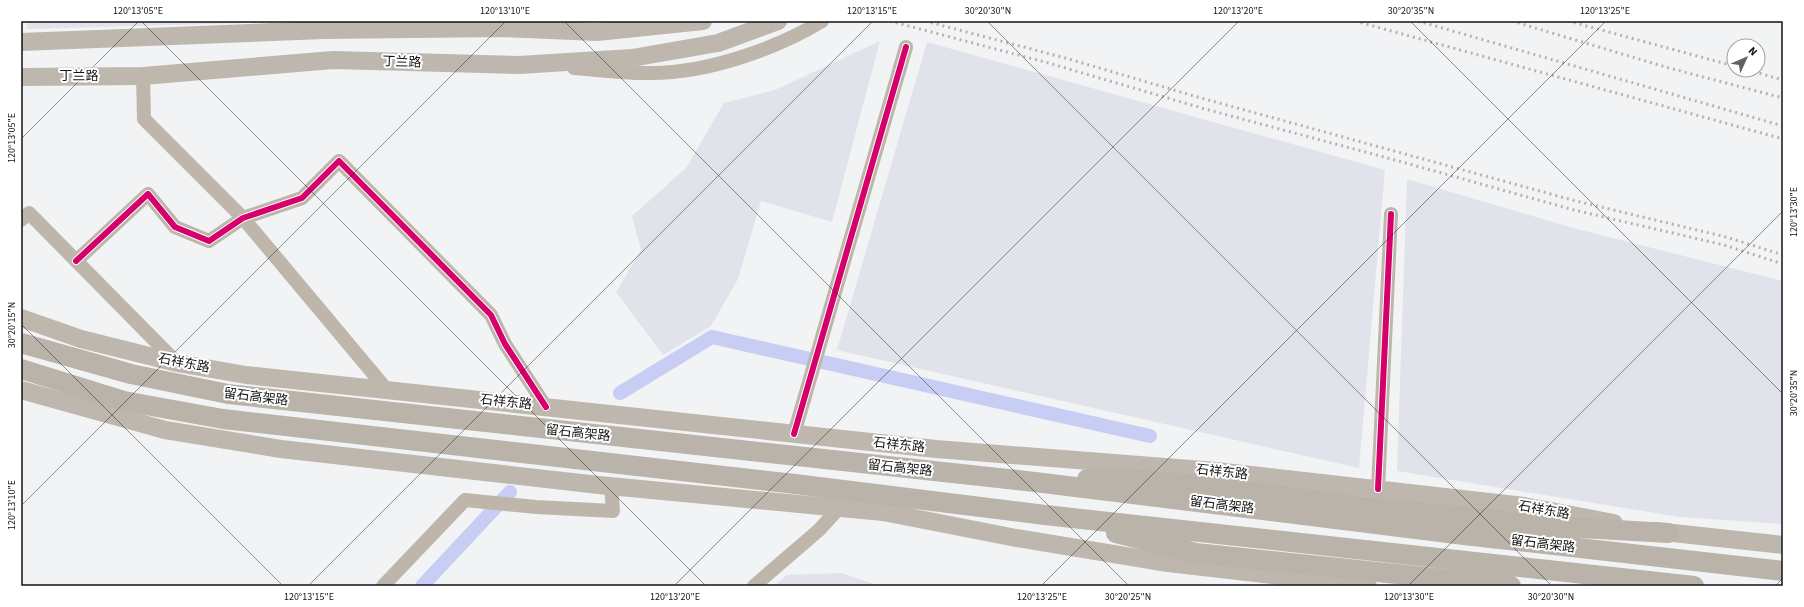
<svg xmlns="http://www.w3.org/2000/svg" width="1804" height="607" viewBox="0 0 1804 607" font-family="'Source Sans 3','Noto Sans SC',sans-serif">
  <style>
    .built { fill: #e2e3ea }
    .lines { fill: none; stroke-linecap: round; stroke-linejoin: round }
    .canal { stroke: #c8cdf4; stroke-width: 14 }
    .minor { stroke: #beb6ab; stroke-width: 14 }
    .major { stroke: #beb7ae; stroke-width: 18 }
    .highway { stroke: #b9b3aa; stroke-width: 20 }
    .rail { stroke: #b6b3af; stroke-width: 3; stroke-dasharray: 2 4; stroke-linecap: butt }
    .cycleway-casing { stroke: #fff; stroke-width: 8 }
    .cycleway { stroke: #d6006c; stroke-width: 6 }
    .ticks { fill: none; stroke: #121314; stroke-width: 1; stroke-opacity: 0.45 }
    .labels { text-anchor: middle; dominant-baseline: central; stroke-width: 4; stroke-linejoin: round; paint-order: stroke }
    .street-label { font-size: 13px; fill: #121314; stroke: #fff }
    .neatline { fill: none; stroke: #121314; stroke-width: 1.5 }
    .ticks-label { font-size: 10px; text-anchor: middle; fill: #121314 }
  </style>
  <rect width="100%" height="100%" fill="#f2f3f5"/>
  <path class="built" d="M 27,21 L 319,21 L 27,29 Z
    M 880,41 L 832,222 L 761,201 L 738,279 L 711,326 L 663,355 L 616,292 L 641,250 L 632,216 L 686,168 L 724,103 L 775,90 Z
    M 927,42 L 1385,170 L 1359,468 L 837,350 Z
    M 1407,179 L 1577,229 L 1783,281 L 1783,524 L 1680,517 L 1397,471 Z
    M 841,573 L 880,586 L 774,586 L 787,575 Z"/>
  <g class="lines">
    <path class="canal" d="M 620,393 L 712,337 L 1150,436
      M 422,586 L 510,492"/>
    <path class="minor" d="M 574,68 C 600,70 626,74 652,73 C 707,73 776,49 822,21
      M 143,76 L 144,119 L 243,218 L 387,390
      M 21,220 L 29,213 L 177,363
      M 76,261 L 148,194 L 175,227 L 209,241 L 243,218 L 302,198 L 339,161 L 491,315 L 505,344 L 546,407
      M 794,434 L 906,47
      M 1378,489 L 1391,214
      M 383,586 L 465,500 L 536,507 L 613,511 L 611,486
      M 754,586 L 819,530 L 839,508"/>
    <path class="major" d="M 21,42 L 324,30 L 503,28 L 597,32 L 703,21
      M 21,77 L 143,76 L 333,60 L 519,65 L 632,58 L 718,43 L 778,21
      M 21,318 L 81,339 L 177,363 L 246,375 L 936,449 L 1216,471 L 1524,506 L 1614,523
      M 21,390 L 165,430 L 281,449 L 599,485 L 883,512 L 1016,538 L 1168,563 L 1368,586
      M 1655,531 L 1783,545"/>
    <path class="highway" d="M 21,343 L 131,374 L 228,394 L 1035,482 L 1464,535 L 1783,571
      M 21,369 L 124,401 L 223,419 L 795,484 L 1045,515 L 1694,586
      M 1087,479 L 1116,478 L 1208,486 L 1357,506 L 1564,527 L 1668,533
      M 1116,533 L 1196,553 L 1511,586"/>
    <path class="rail" d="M 890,21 L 1052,64 L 1205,109 L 1395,160 L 1574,210 L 1724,245 L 1783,264
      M 925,21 L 1069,59 L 1201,98 L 1576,201 L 1726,237 L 1783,255
      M 1355,21 L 1783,139
      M 1418,21 L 1783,126
      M 1512,21 L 1669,68 L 1783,98
      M 1568,21 L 1734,66
      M 1748,70 L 1783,80"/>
    <g class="cycleway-casing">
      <path id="cycleway" d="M 76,261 L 148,194 L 175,227 L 209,241 L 243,218 L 302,198 L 339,161 L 491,315 L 505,344 L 546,407
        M 794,434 L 906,47
        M 1378,489 L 1391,214"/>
    </g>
    <use href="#cycleway" class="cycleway"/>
  </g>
  <path class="ticks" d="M 141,21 L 706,586M 564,21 L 1129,586M 987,21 L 1552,586M 1410,21 L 1783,394M 21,139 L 139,21M 21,324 L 283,586M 21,506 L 506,21M 308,586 L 873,21M 674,586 L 1239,21M 1041,586 L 1606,21M 1408,586 L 1783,211M 1775,586 L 1783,578"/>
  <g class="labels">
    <g class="street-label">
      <text transform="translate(402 62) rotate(2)">丁兰路</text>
      <text x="79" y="76">丁兰路</text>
      <text transform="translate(184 363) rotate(11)">石祥东路</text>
      <text transform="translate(256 397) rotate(7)">留石高架路</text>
      <text transform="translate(506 402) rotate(6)">石祥东路</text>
      <text transform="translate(578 433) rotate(6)">留石高架路</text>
      <text transform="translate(899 445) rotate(6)">石祥东路</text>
      <text transform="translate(900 468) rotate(6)">留石高架路</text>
      <text transform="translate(1222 472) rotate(6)">石祥东路</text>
      <text transform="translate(1222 505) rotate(7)">留石高架路</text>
      <text transform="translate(1544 510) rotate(10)">石祥东路</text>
      <text transform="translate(1543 544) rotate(7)">留石高架路</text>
    </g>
  </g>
  <rect width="1804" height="607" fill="none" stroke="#ffffff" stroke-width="44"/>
  <g transform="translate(1746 58) rotate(45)"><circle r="19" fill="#ffffff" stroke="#a0a1a1"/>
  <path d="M0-3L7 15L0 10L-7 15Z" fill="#606163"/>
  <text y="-6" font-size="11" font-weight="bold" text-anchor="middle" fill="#121314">N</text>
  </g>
  <rect x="22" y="22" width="1760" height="563" class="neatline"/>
  <g class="ticks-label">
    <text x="138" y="14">120°13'05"E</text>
    <text x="505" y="14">120°13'10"E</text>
    <text x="872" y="14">120°13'15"E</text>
    <text x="988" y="14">30°20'30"N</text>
    <text x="1238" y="14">120°13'20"E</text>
    <text x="1411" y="14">30°20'35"N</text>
    <text x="1605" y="14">120°13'25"E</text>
    <text transform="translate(11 138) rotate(-90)" y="4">120°13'05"E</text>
    <text transform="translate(1793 212) rotate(-90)" y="4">120°13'30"E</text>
    <text transform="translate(11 325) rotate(-90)" y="4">30°20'15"N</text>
    <text transform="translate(1793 393) rotate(-90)" y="4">30°20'35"N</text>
    <text transform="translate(11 505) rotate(-90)" y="4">120°13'10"E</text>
    <text x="309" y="600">120°13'15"E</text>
    <text x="675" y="600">120°13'20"E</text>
    <text x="1042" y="600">120°13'25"E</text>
    <text x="1128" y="600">30°20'25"N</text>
    <text x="1409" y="600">120°13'30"E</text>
    <text x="1551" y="600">30°20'30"N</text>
  </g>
</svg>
